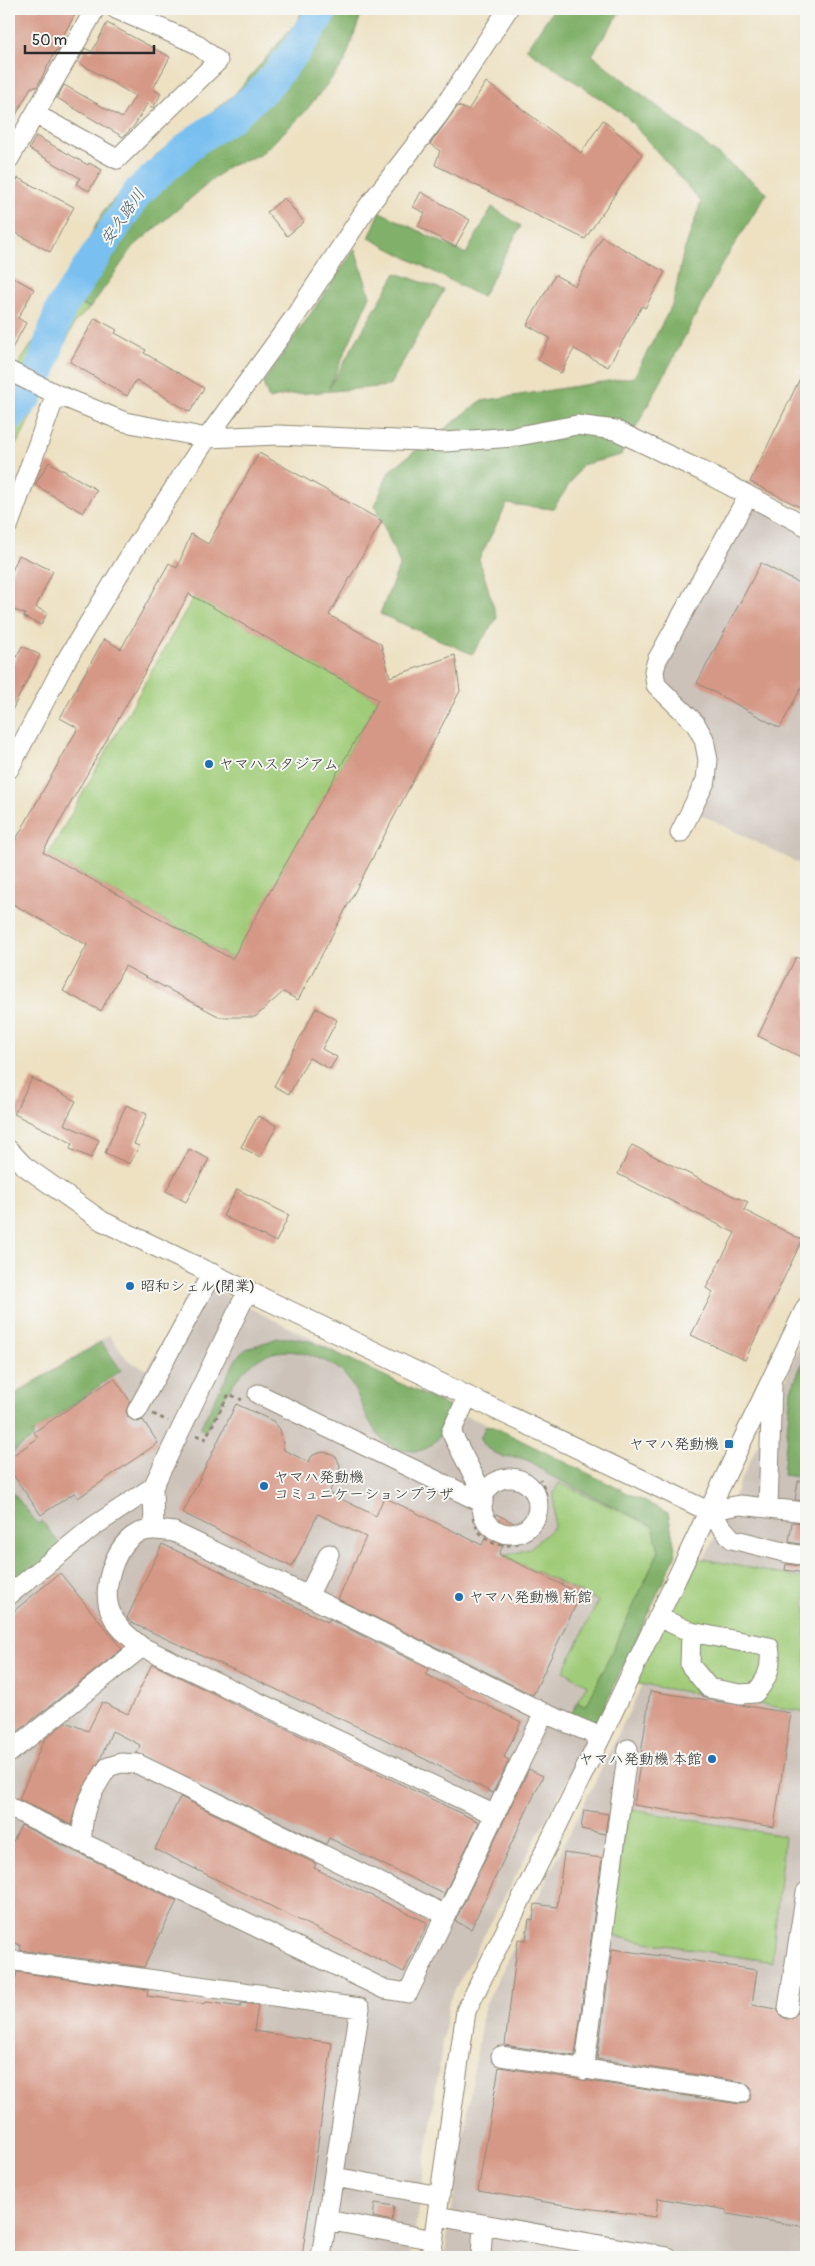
<svg xmlns="http://www.w3.org/2000/svg" width="815" height="2266" viewBox="0 0 815 2266" font-family="Pangolin,'Klee One',sans-serif">
  <style>
    .industrial { fill: #ccc2b9 }
    .green { fill: #a0cc79; stroke: #667c52 }
    .forest { fill: #80b069; stroke: #566e4a }
    .lines { fill: none; stroke-linecap: round; stroke-linejoin: round }
    .river { stroke: #79c0f1; stroke-width: 31 }
    .building { fill: #d69886; fill-rule: evenodd }
    .minor-casing { stroke: #8c8676; stroke-width: 21 }
    .path { stroke: #8c8676; stroke-width: 3; stroke-dasharray: 4 4; stroke-linecap: butt }
    .minor { stroke: #fff; stroke-width: 19 }
    .poi-dot { fill: #1f6fb2; stroke: #f6f6f2; stroke-width: 2 }
    .labels { text-anchor: middle; dominant-baseline: central; stroke-width: 4; stroke-linejoin: round; paint-order: stroke }
    .poi-label { font-size: 15px; fill: #2b2b2b; stroke: #f6f6f2; text-anchor: start }
    .water-label { font-size: 16px; font-style: italic; fill: #425866; stroke: #f6f6f2 }
  </style>
  <rect width="100%" height="100%" fill="#f6f6f2"/>
  <filter id="ink" filterUnits="userSpaceOnUse"><feTurbulence type="fractalNoise" baseFrequency=".02" numOctaves="2"/><feDisplacementMap in="SourceGraphic" scale="10" xChannelSelector="R" yChannelSelector="G"/><feConvolveMatrix kernelMatrix="1 2 1 2 8 2 1 2 1" color-interpolation-filters="sRGB"/></filter>
  <filter id="wash" filterUnits="userSpaceOnUse"><feTurbulence type="fractalNoise" baseFrequency=".0096" numOctaves="4" result="noise"/><feDisplacementMap in="SourceGraphic" scale="20" xChannelSelector="R" yChannelSelector="G"/><feGaussianBlur stdDeviation="1.12" result="paint"/><feColorMatrix in="noise" values="0 0 0 0 0 0 0 0 0 0 0 0 0 0 0 0 0 1.4 0 .05"/><feComposite in="paint" operator="in"/></filter>
  <g filter="url(#wash)">
    <rect width="100%" height="100%" fill="#ede1c2"/>
    <path class="industrial" d="M 748,496 L 806,526 L 806,867 L 692,810 L 704,739 L 656,685 L 656,666 Z
      M 195,1280 L 460,1414 L 492,1426 L 668,1513 L 676,1554 L 592,1733 L 449,2001 L 411,2257 L 9,2257 L 9,1399 L 21,1390 L 109,1335 L 128,1360 L 147,1370 Z
      M 806,1329 L 806,2257 L 444,2257 L 484,2008 L 720,1526 L 771,1415 Z"/>
    <path class="green" d="M 62,299 L 90,308 L 75,322 L 20,439 L 9,452 L 9,377 L 20,362 Z
      M 194,596 L 378,700 L 233,959 L 48,855 Z
      M 559,1483 L 653,1526 L 659,1551 L 586,1707 L 577,1702 L 587,1685 L 564,1671 L 598,1601 L 504,1556 L 529,1549 L 554,1527 L 554,1493 Z
      M 698,1558 L 806,1579 L 806,1712 L 627,1682 Z
      M 627,1809 L 784,1836 L 772,1962 L 610,1936 Z"/>
    <path class="forest" d="M 303,9 L 363,9 L 344,63 L 304,113 L 260,155 L 229,166 L 134,246 L 90,308 L 62,299 L 74,267 L 104,210 L 155,156 L 234,95 L 296,23 Z
      M 554,9 L 622,9 L 592,55 L 767,193 L 721,266 L 673,359 L 621,455 L 582,465 L 553,509 L 507,504 L 479,559 L 497,618 L 472,654 L 380,614 L 400,564 L 375,506 L 389,471 L 481,401 L 634,377 L 673,303 L 683,254 L 701,202 L 626,116 L 526,49 Z
      M 492,207 L 521,226 L 482,297 L 369,238 L 380,212 L 466,254 Z
      M 355,249 L 370,296 L 329,388 L 396,273 L 444,290 L 389,386 L 286,395 L 269,399 L 263,383 Z
      M 278,1338 L 295,1338 L 313,1342 L 452,1408 C 443,1428 437,1453 411,1451 C 367,1448 368,1403 345,1375 C 338,1366 323,1360 312,1356 C 254,1335 229,1387 206,1430 L 202,1430 L 200,1428 L 237,1357 L 246,1349 Z
      M 101,1342 L 121,1370 L 32,1434 L 34,1437 L 9,1455 L 9,1399 L 21,1390 Z
      M 806,1354 L 806,1478 L 783,1475 L 791,1390 Z
      M 492,1426 L 668,1513 L 676,1554 L 598,1720 L 591,1723 L 570,1717 L 577,1702 L 586,1707 L 659,1551 L 653,1526 L 547,1474 C 537,1464 519,1453 504,1458 L 484,1446 L 480,1439 L 485,1427 Z
      M 9,1488 L 38,1524 L 42,1521 L 63,1549 L 9,1588 Z"/>
    <g class="lines">
      <path class="river" d="M 9,417 L 27,396 L 40,371 L 61,308 L 138,192 L 196,140 L 232,117 L 266,87 L 297,49 L 323,9"/>
    </g>
    <g id="blocks">
      <path class="building" d="M 9,9 L 78,9 L 63,36 L 66,37 L 58,51 L 56,50 L 37,87 L 31,87 L 9,128 Z
        M 107,23 L 170,57 L 153,89 L 161,94 L 153,108 L 147,104 L 134,126 L 123,137 L 57,98 L 64,85 L 122,118 L 135,96 L 78,62 L 85,48 L 92,52 Z
        M 486,82 L 581,153 L 603,120 L 642,154 L 585,239 L 435,165 L 440,151 L 430,144 L 458,106 L 468,110 Z
        M 36,136 L 88,165 L 89,163 L 102,170 L 89,191 L 76,184 L 80,178 L 29,149 Z
        M 18,178 L 74,207 L 50,252 L 9,229 L 9,195 Z
        M 421,192 L 470,220 L 455,247 L 418,226 L 425,213 L 413,207 Z
        M 284,198 L 304,222 L 287,236 L 267,212 Z
        M 602,237 L 665,272 L 645,308 L 642,306 L 608,367 L 574,349 L 561,373 L 538,360 L 550,338 L 527,325 L 555,275 L 575,286 Z
        M 9,275 L 34,289 L 18,318 L 26,323 L 9,354 Z
        M 95,318 L 117,330 L 115,333 L 146,350 L 144,353 L 204,388 L 190,412 L 136,380 L 127,396 L 70,362 Z
        M 806,366 L 806,510 L 750,482 Z
        M 259,453 L 382,521 L 329,615 L 381,644 L 390,677 L 455,655 L 460,691 L 298,1000 L 283,992 L 255,1017 L 220,1017 L 125,966 L 101,1011 L 63,991 L 87,945 L 9,902 L 9,852 L 78,728 L 60,718 L 104,639 L 121,649 L 169,563 L 177,568 L 191,534 L 208,544 ZM 189,594 L 378,700 L 232,959 L 43,852 Z
        M 49,462 L 97,490 L 83,513 L 35,485 Z
        M 19,555 L 53,571 L 36,607 L 47,613 L 41,625 L 24,617 L 25,614 L 9,608 L 9,578 Z
        M 761,563 L 806,587 L 806,678 L 780,728 L 697,683 Z
        M 22,646 L 40,655 L 9,716 L 9,671 Z
        M 796,957 L 806,962 L 806,1051 L 803,1058 L 758,1036 Z
        M 316,1008 L 337,1020 L 322,1049 L 337,1057 L 330,1069 L 309,1058 L 289,1094 L 274,1086 Z
        M 32,1078 L 76,1101 L 64,1124 L 99,1140 L 91,1158 L 70,1149 L 72,1143 L 14,1114 Z
        M 126,1105 L 147,1114 L 134,1144 L 139,1146 L 130,1164 L 105,1153 Z
        M 258,1116 L 277,1126 L 260,1157 L 241,1147 Z
        M 632,1145 L 731,1195 L 748,1202 L 744,1210 L 802,1240 L 745,1360 L 691,1335 L 713,1292 L 706,1288 L 735,1233 L 618,1174 Z
        M 189,1149 L 209,1159 L 186,1202 L 166,1191 Z
        M 237,1189 L 289,1215 L 276,1242 L 223,1216 Z
        M 114,1378 L 130,1401 L 126,1411 L 128,1417 L 137,1422 L 143,1420 L 158,1443 L 78,1498 L 74,1493 L 41,1515 L 9,1469 L 9,1458 L 38,1438 L 34,1432 Z
        M 236,1404 L 273,1421 L 280,1429 L 284,1450 L 308,1462 L 313,1455 L 322,1452 L 328,1453 L 336,1457 L 340,1465 L 339,1471 L 329,1493 L 376,1516 L 384,1497 L 482,1545 L 496,1514 L 514,1523 L 499,1554 L 581,1594 L 533,1695 L 338,1599 L 366,1537 L 318,1514 L 292,1567 L 183,1513 Z
        M 798,1481 L 806,1481 L 806,1501 L 795,1500 Z
        M 792,1522 L 806,1523 L 806,1545 L 789,1542 Z
        M 162,1544 L 328,1622 L 329,1619 L 429,1669 L 425,1674 L 521,1722 L 504,1757 L 509,1760 L 493,1793 L 382,1738 L 132,1623 L 127,1618 Z
        M 786,1564 L 806,1567 L 806,1573 L 785,1570 Z
        M 60,1573 L 122,1649 L 17,1732 L 9,1722 L 9,1615 Z
        M 152,1664 L 479,1822 L 444,1894 L 329,1838 L 326,1844 L 137,1753 L 140,1745 L 112,1731 L 100,1760 L 78,1798 L 71,1825 L 19,1799 L 44,1740 L 66,1722 L 88,1731 L 102,1702 L 128,1714 Z
        M 650,1691 L 791,1713 L 774,1827 L 634,1805 Z
        M 529,1769 L 543,1776 L 471,1929 L 455,1921 Z
        M 180,1797 L 316,1864 L 314,1868 L 428,1923 L 404,1972 L 155,1849 Z
        M 584,1810 L 608,1814 L 605,1834 L 581,1829 Z
        M 21,1825 L 177,1901 L 144,1967 L 20,1950 L 21,1946 L 9,1940 L 9,1850 Z
        M 564,1853 L 602,1858 L 575,2056 L 505,2045 L 518,1939 L 526,1940 L 529,1919 L 533,1920 L 535,1904 L 557,1907 Z
        M 612,1949 L 757,1970 L 752,2005 L 777,2009 L 781,2016 L 787,2019 L 792,2018 L 798,2012 L 806,2014 L 806,2227 L 727,2214 L 727,2210 L 658,2198 L 656,2217 L 577,2207 L 478,2191 L 499,2067 L 739,2104 L 746,2103 L 750,2100 L 751,2088 L 743,2082 L 597,2059 Z
        M 17,1972 L 148,1990 L 147,1996 L 205,2004 L 206,2002 L 241,2007 L 241,2003 L 258,2005 L 254,2031 L 332,2043 L 302,2257 L 9,2257 L 9,1976 L 16,1977 Z
        M 375,2203 L 394,2206 L 392,2221 L 373,2217 Z"/>
    </g>
  </g>
  <g filter="url(#ink)">
    <use href="#blocks" fill-opacity="0" stroke="#8c8676" stroke-width="1"/>
    <g class="lines">
      <g class="minor-casing">
        <path id="minor" d="M 35,114 L 117,159 L 218,61 L 195,43 L 116,9
          M 9,159 L 95,9
          M 9,371 L 56,394 L 125,422 L 207,438 L 278,435 L 445,442 L 513,437 L 577,425 L 615,430 L 704,472 L 806,526
          M 9,524 L 56,394
          M 9,769 L 64,664 L 131,554 L 207,438 L 296,315 L 366,209 L 440,113 L 508,9
          M 680,833 L 706,780 L 708,760 L 704,739 L 695,723 L 656,685 L 654,671 L 657,660 L 748,496
          M 9,1150 L 23,1165 L 102,1221 L 708,1511 L 732,1539 L 788,1553 L 806,1556
          M 258,1394 L 483,1503
          M 468,1396 L 451,1432 L 484,1496
          M 137,1411 L 212,1273
          M482 1506a28 28 0 1 1 56 0a28 28 0 1 1-56 0Z
          M 153,1487 L 154,1529
          M 768,1508 L 772,1385
          M 708,1511 L 740,1505 L 806,1512
          M 9,1595 L 94,1526 L 153,1487 L 248,1290
          M 308,1596 L 544,1713
          M 658,1617 L 691,1632 L 769,1647 C 773,1665 767,1681 755,1693 L 740,1694 L 709,1688 L 690,1665 L 691,1632
          M 142,1647 L 495,1815
          M 9,1753 L 142,1647 C 130,1637 117,1628 111,1613 C 101,1590 113,1551 133,1536 C 146,1527 161,1530 174,1532 L 308,1596 L 329,1554
          M 9,1807 L 384,1989 L 408,1993 L 544,1713 L 601,1737
          M 82,1843 C 81,1808 90,1795 108,1767 L 121,1763 L 138,1764 L 446,1915
          M 9,1960 L 360,2008 L 321,2257
          M 788,2008 L 806,1892
          M 501,2056 L 741,2093
          M 584,2070 L 628,1749
          M 334,2177 L 440,2196
          M 437,2216 L 668,2257
          M 327,2220 L 434,2240
          M 431,2257 L 466,2011 L 601,1737 L 806,1307
          M 481,2257 L 483,2224"/>
      </g>
      <path class="path" d="M 153,1414 L 168,1421
        M 196,1435 L 205,1439 L 229,1394 L 242,1400
        M 473,1517 C 487,1574 571,1536 540,1479"/>
      <use href="#minor" class="minor"/>
    </g>
  </g>
  <g class="poi-dot">
    <circle cx="209" cy="764" r="5"/>
    <circle cx="130" cy="1286" r="5"/>
    <rect x="724" y="1439" width="10" height="10" rx="2.5"/>
    <circle cx="264" cy="1486" r="5"/>
    <circle cx="459" cy="1597" r="5"/>
    <circle cx="712" cy="1759" r="5"/>
  </g>
  <g class="labels">
    <g class="poi-label">
      <text x="219" y="764">ヤマハスタジアム</text>
      <text x="140" y="1286">昭和シェル(閉業)</text>
      <text x="719" y="1444" text-anchor="end">ヤマハ発動機</text>
      <text x="274" y="1477">ヤマハ発動機<tspan x="274" dy="17">コミュニケーションプラザ</tspan></text>
      <text x="469" y="1597">ヤマハ発動機 新館</text>
      <text x="702" y="1759" text-anchor="end">ヤマハ発動機 本館</text>
    </g>
    <g class="water-label">
      <text transform="translate(123 217) rotate(-55)">安久路川</text>
    </g>
  </g>
  <rect width="815" height="2266" fill="none" stroke="#f6f6f2" stroke-width="30"/>
  <path d="M25 45v8h129v-8" fill="none" stroke="#2b2b2b" stroke-width="2.5"/>
  <text x="32" y="45" font-size="15" fill="#2b2b2b" stroke="#f6f6f2" stroke-width="4" paint-order="stroke">50 m</text>
</svg>
